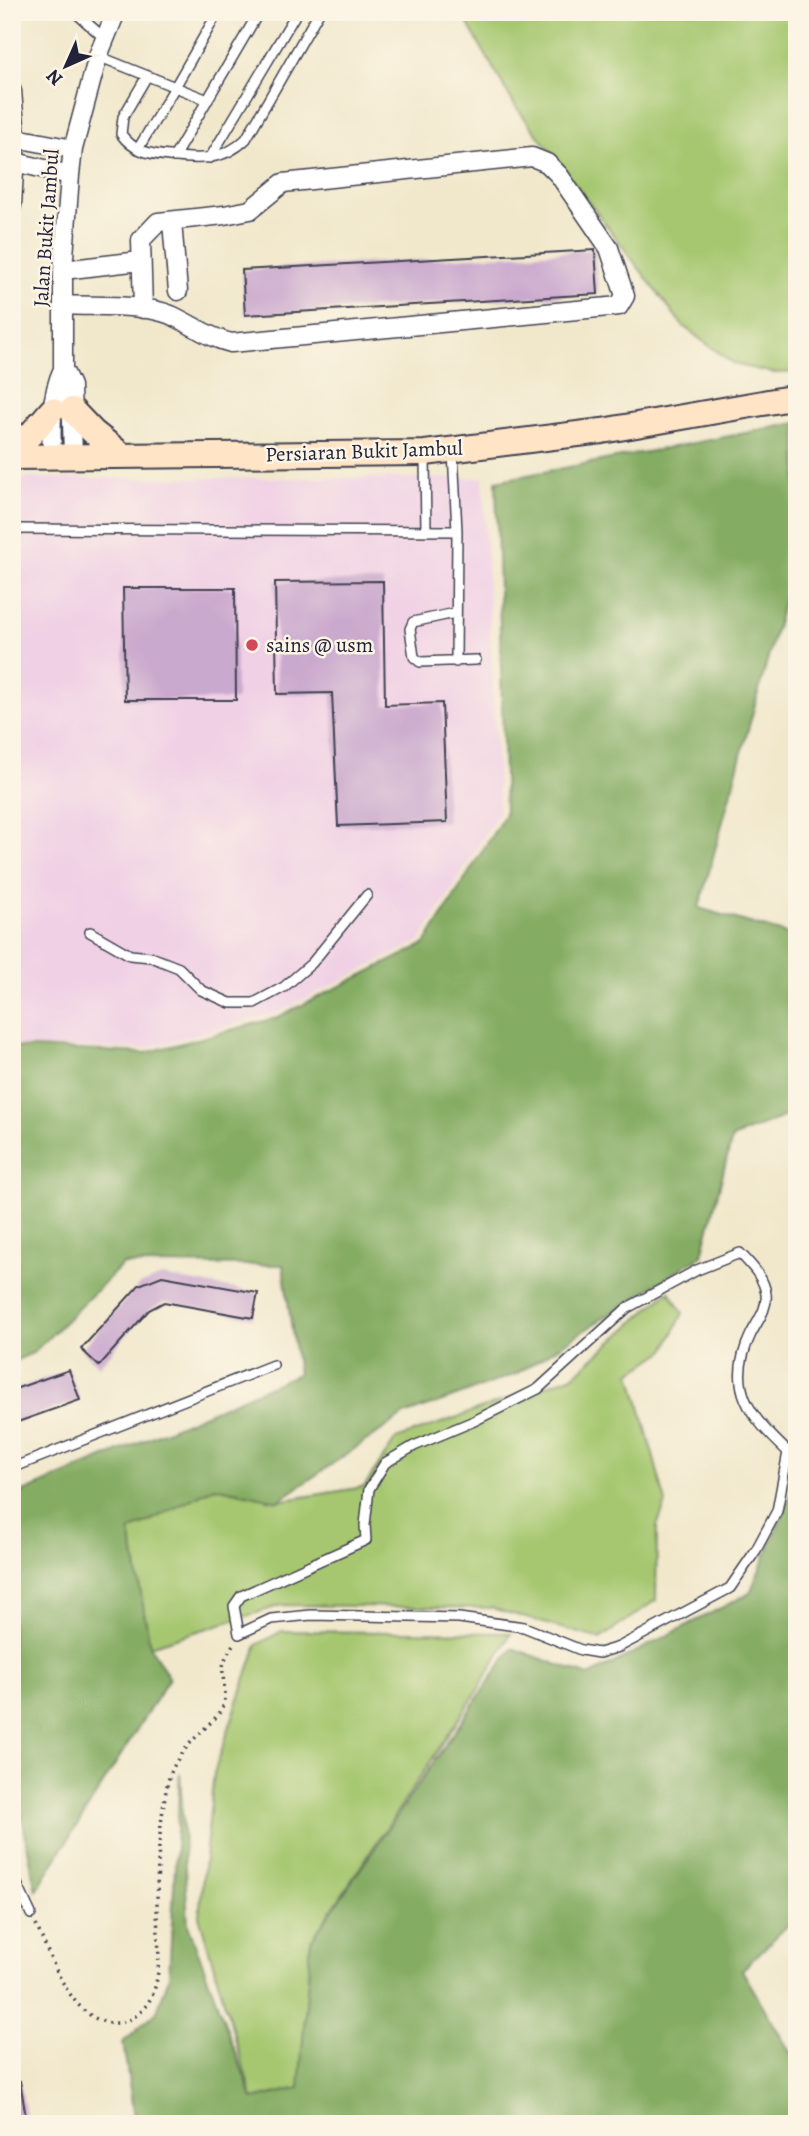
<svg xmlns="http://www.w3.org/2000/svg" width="809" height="2136" viewBox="0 0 809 2136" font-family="Alegreya,serif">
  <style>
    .built { fill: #f0d0e5 }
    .green { fill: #a6c770; stroke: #647456; stroke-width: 2 }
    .forest { fill: #84ac62; stroke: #53674e; stroke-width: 2 }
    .building { fill: #caa9ce }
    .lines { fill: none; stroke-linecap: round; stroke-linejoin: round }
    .lane-casing { stroke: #414051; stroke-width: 12 }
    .street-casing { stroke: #414051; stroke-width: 21 }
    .secondary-casing { stroke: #414051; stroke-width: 28 }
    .path { stroke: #414051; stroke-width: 3.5; stroke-dasharray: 2 5; stroke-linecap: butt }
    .lane { stroke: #fff; stroke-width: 9 }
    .street { stroke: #fff; stroke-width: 18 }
    .secondary { stroke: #ffe4c6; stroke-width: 24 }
    .poi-dot { fill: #d1495b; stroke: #fcf5e5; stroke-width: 2.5 }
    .labels { text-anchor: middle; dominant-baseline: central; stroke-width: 5; stroke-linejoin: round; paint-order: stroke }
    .street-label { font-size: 21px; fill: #22223b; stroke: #fcf5e5 }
    .poi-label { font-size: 21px; fill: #22223b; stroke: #fcf5e5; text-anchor: start }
  </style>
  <rect width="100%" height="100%" fill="#fcf5e5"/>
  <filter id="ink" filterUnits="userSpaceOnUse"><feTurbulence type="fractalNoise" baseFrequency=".0143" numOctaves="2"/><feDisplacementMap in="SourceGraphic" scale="14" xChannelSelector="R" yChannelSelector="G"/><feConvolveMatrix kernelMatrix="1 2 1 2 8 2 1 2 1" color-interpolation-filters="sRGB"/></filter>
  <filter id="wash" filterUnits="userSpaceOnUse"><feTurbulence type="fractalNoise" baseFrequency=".00686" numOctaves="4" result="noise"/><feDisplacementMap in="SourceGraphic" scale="28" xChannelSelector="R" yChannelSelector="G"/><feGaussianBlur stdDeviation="1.57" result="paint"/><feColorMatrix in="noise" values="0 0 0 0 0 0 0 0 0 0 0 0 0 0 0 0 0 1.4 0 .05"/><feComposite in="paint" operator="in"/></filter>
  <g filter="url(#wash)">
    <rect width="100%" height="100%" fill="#f1e8cc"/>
    <path class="built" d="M 12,478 L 483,478 L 499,812 L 420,941 L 277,1013 L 142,1049 L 12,1046 Z"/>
    <path class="green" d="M 461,12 L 797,12 L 797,372 L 773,373 L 734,364 L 683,326 L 514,104 Z
      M 669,1291 L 683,1313 L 665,1350 L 631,1373 L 666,1503 L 657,1526 L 656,1600 L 600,1639 L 491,1608 L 282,1605 L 150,1646 L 130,1531 L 215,1487 L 278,1501 L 364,1487 L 396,1439 L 573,1376 Z
      M 282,1631 L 511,1633 L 480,1687 L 311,1941 L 300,2088 L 253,2099 L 199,1916 L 214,1773 L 257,1645 Z"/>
    <path class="forest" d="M 797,423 L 797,552 L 699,908 L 797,937 L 797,1111 L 732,1138 L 702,1255 L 516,1374 L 404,1415 L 278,1501 L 215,1487 L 130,1531 L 150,1646 L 169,1678 L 36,1891 L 12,1763 L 12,1497 L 298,1374 L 283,1265 L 123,1264 L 33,1353 L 12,1362 L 12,1047 L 145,1053 L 276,1018 L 425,944 L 505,814 L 496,481 Z
      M 797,1480 L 797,1916 L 742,1970 L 797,2064 L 797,2124 L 135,2124 L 123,2042 L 157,2011 L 169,1977 L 180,1774 L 188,1925 L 253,2099 L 299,2088 L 311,1941 L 512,1648 L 589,1676 L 750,1593 Z"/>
    <g id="blocks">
      <path class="building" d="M 595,250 L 598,294 L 245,315 L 242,270 Z
        M 383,581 L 385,705 L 442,703 L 447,822 L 338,826 L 332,693 L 277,694 L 275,582 Z
        M 123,588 L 235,588 L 236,700 L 125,700 Z
        M 162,1276 L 258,1293 L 253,1318 L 164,1302 L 149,1310 L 99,1366 L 81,1349 L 139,1285 Z
        M 69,1370 L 80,1400 L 12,1424 L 12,1390 Z
        M 12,2081 L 20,2081 L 27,2124 L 12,2124 Z"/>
    </g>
  </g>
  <g filter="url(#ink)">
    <use href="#blocks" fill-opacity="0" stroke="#414051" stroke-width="2"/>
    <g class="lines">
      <g class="lane-casing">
        <path id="lane" d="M 75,12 L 104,38
          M 98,56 L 175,87 L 218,12
          M 147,76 L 123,117 L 121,134 C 133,151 149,154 169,156 C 198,160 224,161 246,139 L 319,12
          M 138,149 L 175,87 L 208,100
          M 174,157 L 259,12
          M 210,158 L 297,12
          M 453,451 L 457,531 L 456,662
          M 425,456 L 426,531
          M 12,529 L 457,531
          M 455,613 L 413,622 L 410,629 L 414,657 L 420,662 L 476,660
          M 90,932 L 130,955 L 151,957 L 179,968 L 201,990 L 230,1003 L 254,1003 L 284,987 L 312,963 L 367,895
          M 788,1452 C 750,1416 725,1388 751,1334 C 757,1322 768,1308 766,1294 C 764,1277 751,1265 740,1253 L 697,1270 L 627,1308 L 538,1389 L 474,1421 L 414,1446 L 385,1463 L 369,1489 L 365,1525 L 366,1540 L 241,1596 L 234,1606 L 239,1634 L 271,1619 L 311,1615 L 459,1618 L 524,1627 L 581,1650 L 599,1653 L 619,1647 L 730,1588 L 756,1550 L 777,1511 L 788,1452 L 797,1443
          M 12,1468 L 273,1365
          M 12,1873 L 31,1914"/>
      </g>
      <g class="street-casing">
        <path id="street" d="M 12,91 L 16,138 L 12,205
          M 16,138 L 73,149
          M 15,162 L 70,175
          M 172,222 L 178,291
          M 63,270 L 140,261
          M 63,305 C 95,307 142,303 171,315 C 193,325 207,337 231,343 L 619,306 L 625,296 L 609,248 L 559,175 L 547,163 L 532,157 L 283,183 L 250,210 L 224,215 L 158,222 L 141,240 L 143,309
          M 52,457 C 51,427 50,397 63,369
          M 73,457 L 71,386 L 63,369 L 63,270 L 70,175 L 73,149 L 98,56 L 116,12"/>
      </g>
      <g class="secondary-casing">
        <path id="secondary" d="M 72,410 L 93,432 L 123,456
          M 12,447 L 31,434 L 52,410
          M 12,457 L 425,453 L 602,431 L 797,397"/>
      </g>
      <path class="path" d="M 36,1925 C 52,1958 71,2023 115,2023 C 134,2023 150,2006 155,1987 C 162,1962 157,1933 157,1908 C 157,1866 159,1826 167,1786 C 172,1761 187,1746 204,1729 C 211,1722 221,1714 224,1704 C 227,1692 222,1679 223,1667 C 224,1659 230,1649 234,1643"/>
      <use href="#lane" class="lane"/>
      <use href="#street" class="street"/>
      <use href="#secondary" class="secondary"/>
    </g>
  </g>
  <circle class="poi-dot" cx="252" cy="645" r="7"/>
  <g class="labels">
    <g class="street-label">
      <text transform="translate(46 228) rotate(-86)">Jalan Bukit Jambul</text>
      <text transform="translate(364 451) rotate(-2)">Persiaran Bukit Jambul</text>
    </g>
    <g class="poi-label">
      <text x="266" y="645">sains @ usm</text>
    </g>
  </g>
  <rect width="809" height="2136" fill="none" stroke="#fcf5e5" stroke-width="42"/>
  <g transform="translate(66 66) rotate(225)" stroke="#fcf5e5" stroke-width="5" paint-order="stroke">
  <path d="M0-5L12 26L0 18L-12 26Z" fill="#22223b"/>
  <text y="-10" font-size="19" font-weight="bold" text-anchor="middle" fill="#22223b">N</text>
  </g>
</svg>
